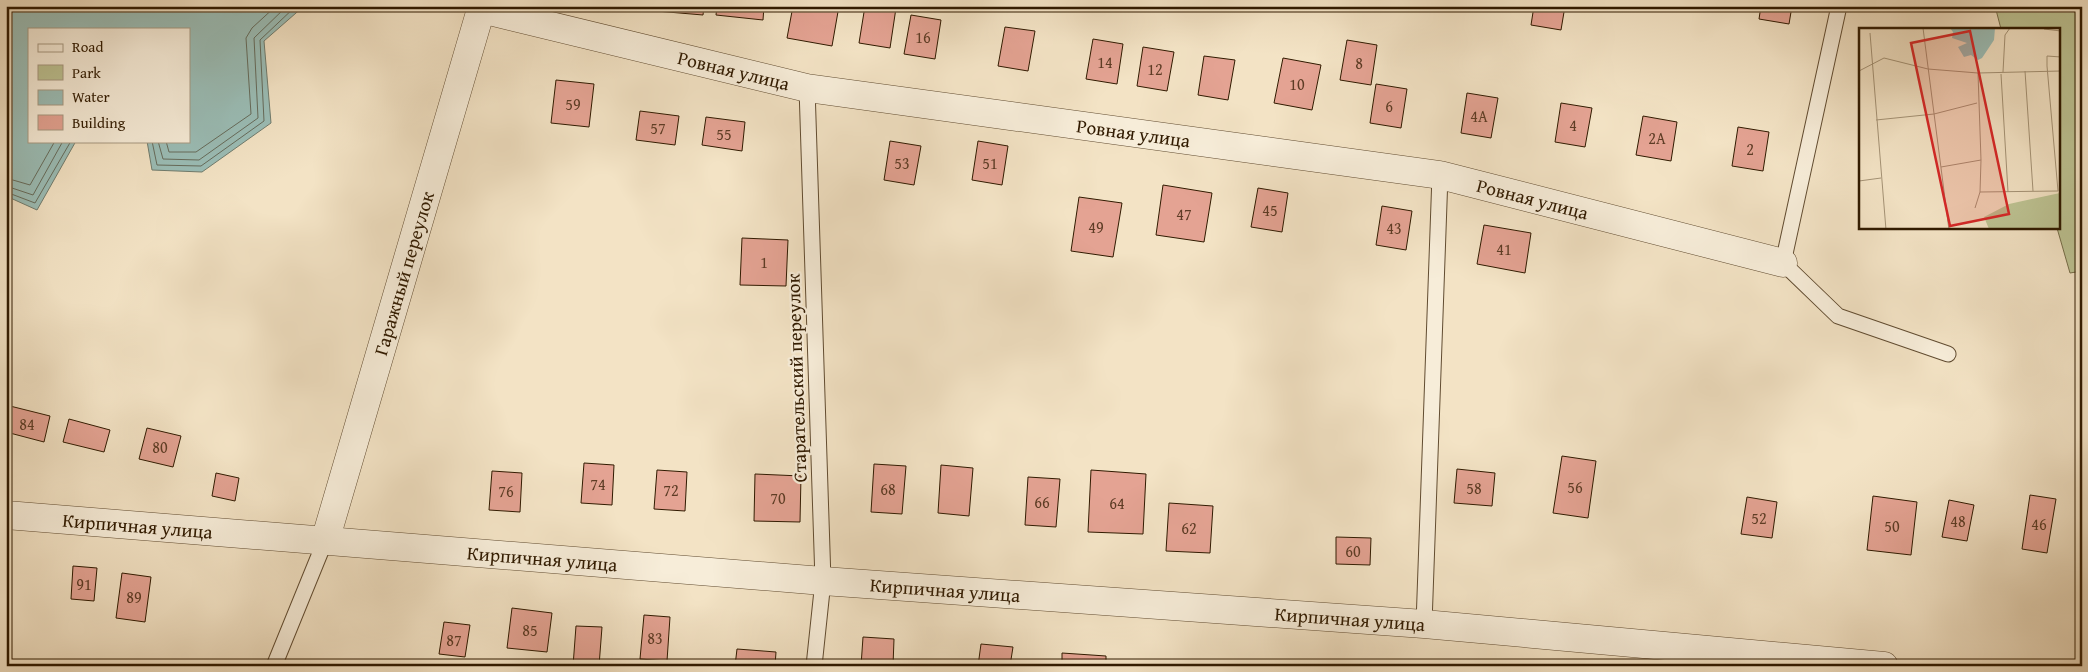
<svg xmlns="http://www.w3.org/2000/svg" width="2088" height="672" viewBox="0 0 2088 672" font-family="'Gentium Book Plus',serif">
  <style>
    .green { fill: #bdc393; stroke: #766e4a }
    .water { fill: #9bbeb7; stroke: #707c6e }
    .lines { fill: none; stroke-linecap: round; stroke-linejoin: round }
    .shore { stroke: #666c5c; stroke-width: 1 }
    .building { fill: #e4a393; stroke: #301a00 }
    .service-casing { stroke: #614c31; stroke-width: 17 }
    .minor-casing { stroke: #614c31; stroke-width: 29 }
    .service { stroke: #f7edd9; stroke-width: 15 }
    .minor { stroke: #f7edd9; stroke-width: 28 }
    .labels { text-anchor: middle; dominant-baseline: central; stroke-width: 4.5; stroke-linejoin: round; paint-order: stroke }
    .number-label { font-size: 16px; fill: #5d3c25 }
    .street-label { font-size: 19px; fill: #301a00; stroke: #f7edd9 }
    .inset-road { fill: none; stroke: #a59376; stroke-width: 1 }
    .view { fill: #d62828; fill-opacity: 0.15; stroke: #d62828; stroke-width: 2.5 }
    .inset-edge { fill: none; stroke: #301a00; stroke-width: 2.5 }
  </style>
  <rect width="100%" height="100%" fill="#f3e3c5"/>
  <filter id="stains"><feTurbulence type="fractalNoise" baseFrequency=".004" numOctaves="4"/><feColorMatrix values="0 0 0 0 .2 0 0 0 0 .09 0 0 0 0 .02 0 0 0 .5 -.17"/></filter>
  <radialGradient id="worn" r=".72"><stop offset=".6" stop-color="#630" stop-opacity="0"/><stop offset="1" stop-color="#630" stop-opacity=".3"/></radialGradient>
  <path class="green" d="M 1995,6 L 2082,6 L 2082,271 L 2070,273 L 2057,228 L 2059,228 L 2059,29 L 2001,29 Z"/>
  <path class="water" d="M 6,6 L 304,6 L 264,41 L 271,123 L 202,172 L 152,170 L 147,141 L 189,141 L 189,29 L 29,29 L 29,141 L 76,141 L 37,210 L 6,196 Z"/>
  <g class="lines">
    <path class="shore" d="M 152,141 L 157,165 L 201,166 L 264,121 L 260,40 L 296,6
      M 158,141 L 163,159 L 199,160 L 258,118 L 254,38 L 287,6
      M 166,141 L 169,152 L 196,152 L 251,114 L 246,38 L 252,28 L 276,6
      M 6,178 L 30,185 L 55,141
      M 6,186 L 33,195 L 63,141
      M 6,192 L 35,203 L 71,141"/>
  </g>
  <path class="building" d="M 656,6 L 704,6 L 703,15 L 656,11 Z
    M 717,6 L 764,6 L 763,20 L 716,15 Z
    M 793,6 L 839,6 L 832,46 L 787,38 Z
    M 865,6 L 896,8 L 890,48 L 859,43 Z
    M 1534,6 L 1565,6 L 1561,30 L 1531,25 Z
    M 1662,6 L 1694,6 L 1693,11 Z
    M 1761,6 L 1792,6 L 1789,24 L 1759,19 Z
    M 911,15 L 941,20 L 935,59 L 904,54 Z
    M 1005,27 L 1035,31 L 1028,71 L 998,66 Z
    M 1093,39 L 1123,44 L 1117,84 L 1086,79 Z
    M 1347,40 L 1377,45 L 1371,85 L 1340,80 Z
    M 1143,47 L 1174,52 L 1167,91 L 1137,86 Z
    M 1204,56 L 1235,60 L 1228,100 L 1198,95 Z
    M 1283,58 L 1321,65 L 1312,110 L 1274,103 Z
    M 556,80 L 594,84 L 589,127 L 551,123 Z
    M 1376,84 L 1407,89 L 1401,128 L 1370,123 Z
    M 1467,93 L 1498,98 L 1491,138 L 1461,133 Z
    M 1561,103 L 1592,108 L 1585,147 L 1555,142 Z
    M 640,111 L 679,116 L 675,145 L 636,140 Z
    M 1643,116 L 1677,122 L 1671,161 L 1636,155 Z
    M 706,117 L 745,122 L 742,151 L 702,145 Z
    M 1738,127 L 1769,132 L 1763,171 L 1732,166 Z
    M 890,141 L 921,146 L 914,185 L 884,180 Z
    M 978,141 L 1008,146 L 1002,185 L 972,180 Z
    M 1163,185 L 1212,193 L 1204,242 L 1156,235 Z
    M 1258,188 L 1288,193 L 1282,232 L 1251,227 Z
    M 1079,197 L 1122,203 L 1113,257 L 1071,251 Z
    M 1382,206 L 1412,211 L 1406,250 L 1376,245 Z
    M 1484,225 L 1531,233 L 1525,273 L 1477,264 Z
    M 742,238 L 788,240 L 786,286 L 740,285 Z
    M 6,405 L 50,416 L 44,442 L 6,432 Z
    M 69,419 L 110,430 L 104,452 L 63,442 Z
    M 147,428 L 181,436 L 173,467 L 139,459 Z
    M 1562,456 L 1596,461 L 1588,518 L 1553,513 Z
    M 584,463 L 614,465 L 612,505 L 581,503 Z
    M 874,464 L 906,466 L 902,514 L 871,512 Z
    M 941,465 L 973,468 L 969,516 L 938,513 Z
    M 1457,469 L 1495,473 L 1492,506 L 1454,503 Z
    M 657,470 L 687,472 L 685,511 L 654,509 Z
    M 1091,470 L 1146,474 L 1143,534 L 1088,532 Z
    M 492,471 L 522,473 L 520,512 L 489,510 Z
    M 216,473 L 239,478 L 235,501 L 212,496 Z
    M 755,474 L 801,476 L 800,522 L 754,521 Z
    M 1028,477 L 1060,479 L 1056,527 L 1025,525 Z
    M 2030,495 L 2056,499 L 2047,553 L 2022,549 Z
    M 1873,496 L 1917,502 L 1911,555 L 1867,550 Z
    M 1747,497 L 1777,502 L 1772,538 L 1741,534 Z
    M 1949,500 L 1974,505 L 1967,541 L 1942,537 Z
    M 1169,503 L 1213,506 L 1210,553 L 1166,551 Z
    M 1336,537 L 1371,538 L 1370,565 L 1336,564 Z
    M 73,566 L 97,568 L 94,601 L 71,599 Z
    M 122,573 L 151,577 L 145,622 L 116,618 Z
    M 512,608 L 552,613 L 547,652 L 507,648 Z
    M 644,615 L 670,617 L 667,661 L 640,659 Z
    M 444,622 L 470,625 L 465,657 L 439,654 Z
    M 576,626 L 602,627 L 599,666 L 573,666 Z
    M 863,637 L 894,639 L 893,666 L 861,666 Z
    M 981,644 L 1013,647 L 1010,666 L 978,666 Z
    M 737,649 L 776,652 L 775,666 L 735,666 Z
    M 1062,653 L 1106,656 L 1106,666 L 1062,666 Z"/>
  <g class="lines">
    <g class="service-casing">
      <path id="service" d="M 1839,6 L 1783,263 L 1838,316 L 1948,354
        M 807,88 L 823,581 L 814,666
        M 1424,624 L 1440,175
        M 274,666 L 325,541"/>
    </g>
    <g class="minor-casing">
      <g id="minor">
        <path id="s1" d="M 481,9 L 807,88 L 1440,175 L 1783,263"/>
        <path id="s2" d="M 6,515 L 823,581 L 1424,624 L 1884,666"/>
        <path id="s3" d="M 325,541 L 482,6"/>
      </g>
    </g>
    <use href="#service" class="service"/>
    <use href="#minor" class="minor"/>
  </g>
  <g class="labels">
    <g class="number-label">
      <text x="923" y="37">16</text>
      <text x="1105" y="62">14</text>
      <text x="1359" y="63">8</text>
      <text x="1155" y="69">12</text>
      <text x="1297" y="84">10</text>
      <text x="573" y="104">59</text>
      <text x="1389" y="106">6</text>
      <text x="1479" y="116">4А</text>
      <text x="1573" y="125">4</text>
      <text x="658" y="128">57</text>
      <text x="724" y="134">55</text>
      <text x="1657" y="138">2А</text>
      <text x="1750" y="149">2</text>
      <text x="902" y="163">53</text>
      <text x="990" y="163">51</text>
      <text x="1270" y="210">45</text>
      <text x="1184" y="214">47</text>
      <text x="1096" y="227">49</text>
      <text x="1394" y="228">43</text>
      <text x="1504" y="249">41</text>
      <text x="764" y="262">1</text>
      <text x="27" y="424">84</text>
      <text x="160" y="447">80</text>
      <text x="598" y="484">74</text>
      <text x="1575" y="487">56</text>
      <text x="1474" y="488">58</text>
      <text x="888" y="489">68</text>
      <text x="671" y="490">72</text>
      <text x="506" y="491">76</text>
      <text x="778" y="498">70</text>
      <text x="1042" y="502">66</text>
      <text x="1117" y="503">64</text>
      <text x="1759" y="518">52</text>
      <text x="1958" y="521">48</text>
      <text x="2039" y="524">46</text>
      <text x="1892" y="526">50</text>
      <text x="1189" y="528">62</text>
      <text x="1353" y="551">60</text>
      <text x="84" y="584">91</text>
      <text x="134" y="597">89</text>
      <text x="530" y="630">85</text>
      <text x="655" y="638">83</text>
      <text x="454" y="640">87</text>
    </g>
    <g class="street-label">
      <text stroke="none"><textPath href="#s1" startOffset="260">Ровная улица</textPath></text>
      <text stroke="none"><textPath href="#s1" startOffset="665">Ровная улица</textPath></text>
      <text stroke="none"><textPath href="#s1" startOffset="1070">Ровная улица</textPath></text>
      <text stroke="none"><textPath href="#s3" startOffset="279">Гаражный переулок</textPath></text>
      <text transform="translate(796 378) rotate(-92)">Старательский переулок</text>
      <text stroke="none"><textPath href="#s2" startOffset="132">Кирпичная улица</textPath></text>
      <text stroke="none"><textPath href="#s2" startOffset="538">Кирпичная улица</textPath></text>
      <text stroke="none"><textPath href="#s2" startOffset="942">Кирпичная улица</textPath></text>
      <text stroke="none"><textPath href="#s2" startOffset="1348">Кирпичная улица</textPath></text>
    </g>
  </g>
  <g transform="translate(1859 28)">
    <rect width="201" height="201" fill="#f3e3c5"/>
    <path d="M 201,165 L 201,201 L 130,201 L 125,189 L 150,176 Z" fill="#bdc393"/>
    <path d="M 91,0 L 136,0 L 135,12 L 123,30 L 119,32 L 112,27 L 105,29 L 99,19 L 108,15 L 93,10 L 94,4 Z" fill="#9bbeb7"/>
    <path class="inset-road" d="M 64,0 L 90,202M 185,1 L 202,3M 11,5 L 27,202M 0,43 L 25,30 L 69,41 L 119,45 L 202,43M 166,43 L 174,163M 144,44 L 146,7 L 151,0M 142,46 L 149,164M 17,92 L 75,86 L 118,75M 82,139 L 122,132M 0,153 L 22,150M 121,164 L 199,163 L 188,38 L 188,28 L 202,29M 116,180 L 121,164 L 122,132 L 119,45"/>
    <path class="view" d="M 111,3 L 150,186 L 91,198 L 52,15 Z"/>
    <rect width="201" height="201" class="inset-edge"/>
  </g>
  <rect width="2088" height="672" fill="none" stroke="#f3e3c5" stroke-width="25"/>
  <rect x="8" y="8" width="2073" height="657" fill="none" stroke="#301a00" stroke-width="2.5"/>
  <rect x="12" y="12" width="2063" height="647" fill="none" stroke="#301a00"/>
  <rect x="28" y="28" width="162" height="115" fill="#f7edd9" stroke="#a79982"/>
  <rect x="38" y="44" width="25" height="8" fill="#f7edd9" stroke="#a79982"/>
  <text x="72" y="52" font-size="15" fill="#301a00">Road</text>
  <rect x="38" y="65" width="25" height="15" fill="#bdc393" stroke="#a79982"/>
  <text x="72" y="78" font-size="15" fill="#301a00">Park</text>
  <rect x="38" y="90" width="25" height="15" fill="#9bbeb7" stroke="#a79982"/>
  <text x="72" y="102" font-size="15" fill="#301a00">Water</text>
  <rect x="38" y="115" width="25" height="15" fill="#e4a393" stroke="#a79982"/>
  <text x="72" y="128" font-size="15" fill="#301a00">Building</text>
  <rect width="100%" height="100%" filter="url(#stains)"/>
  <rect width="100%" height="100%" fill="url(#worn)"/>
</svg>
